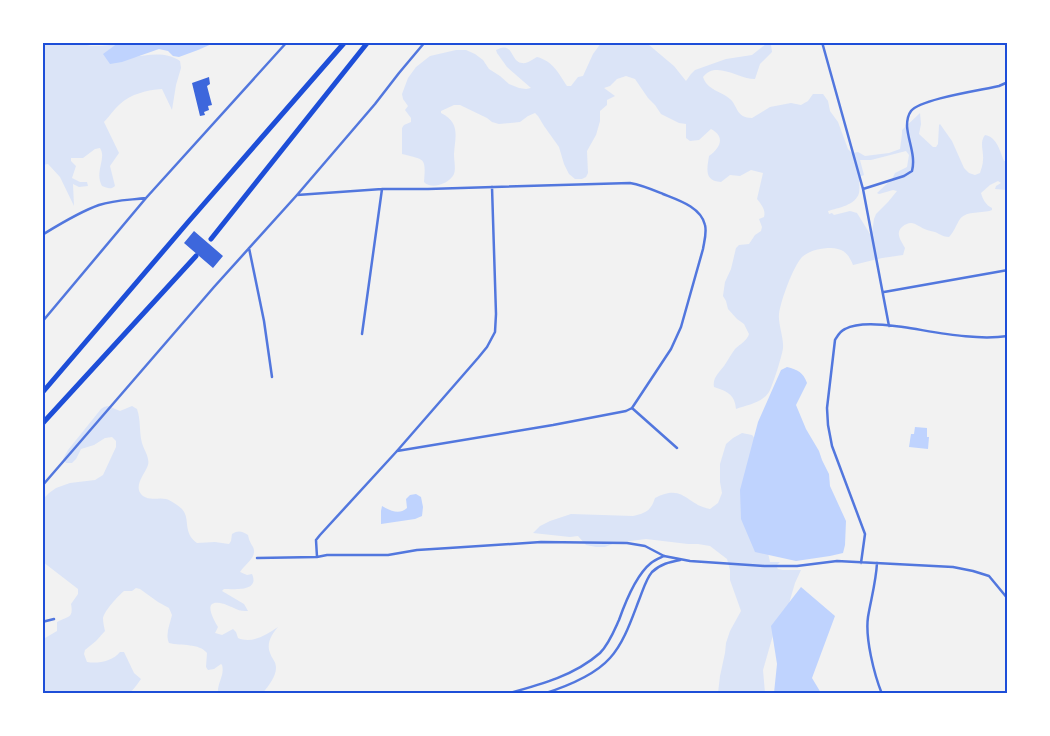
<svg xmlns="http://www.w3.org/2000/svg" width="1050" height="736" viewBox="0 0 1050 736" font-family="Arial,sans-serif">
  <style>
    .green { fill: #dbe4f7; fill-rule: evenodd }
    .water { fill: #bfd3fe }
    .building { fill: #3d67dc }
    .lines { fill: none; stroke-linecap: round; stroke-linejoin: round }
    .minor { stroke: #5277de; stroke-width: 2.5 }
    .motorway { stroke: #1d4ed8; stroke-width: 5 }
    .neatline { fill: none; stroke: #1d4ed8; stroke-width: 2 }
  </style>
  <rect width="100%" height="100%" fill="#f2f2f2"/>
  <path class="green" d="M 43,43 L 47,43 L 55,45 L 63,43 L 80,43 L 91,46 L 101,46 L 121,44 L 132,57 C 148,55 166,51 180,61 L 181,68 L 176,85 L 172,110 L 162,89 C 147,90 131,94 120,104 C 114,109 109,117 104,122 L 119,153 L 110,166 L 115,186 C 111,190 107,188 102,186 C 94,171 107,159 100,148 L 95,149 L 83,158 L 71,158 L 71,161 L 76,166 L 72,178 L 80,182 L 87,182 L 88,186 L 79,187 L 73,184 L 74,206 L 60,177 L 48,164 L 43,165 Z
    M 601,43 L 649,43 L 649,45 L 674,66 L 686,81 L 691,74 L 695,70 L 726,59 L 752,55 L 766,44 L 773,43 L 771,45 L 772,52 L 760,64 L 755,79 C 738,79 716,60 703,77 C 707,90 721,91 730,99 C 738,106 736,118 752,118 L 770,107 L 791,103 L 801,105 L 808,101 L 813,94 L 823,94 L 828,101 L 830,111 L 838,122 L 848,149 L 852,153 L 858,152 L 865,156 L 889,153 L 900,149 L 902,134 L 902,130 L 920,113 L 921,124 L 919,134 L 933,147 L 936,147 L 938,144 L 939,125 L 940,124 L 952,141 L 964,168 L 969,173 L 975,175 L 980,173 C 981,169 983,165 983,160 C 984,151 979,143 985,135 C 997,137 1000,151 1004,161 L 1007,161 L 1007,190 L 995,189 L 996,186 L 1001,183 L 998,181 L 990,185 L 981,193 C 983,200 986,205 992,208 L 992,210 C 982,214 967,210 960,219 C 956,225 954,232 949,237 C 943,237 940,234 935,232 C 932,231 929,231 927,230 C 917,227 913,218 902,227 C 895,233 901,241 905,248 L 903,255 L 882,258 L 853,265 C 848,253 844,249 831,248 C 821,248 810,250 802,257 C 793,267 781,300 779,314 C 778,324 784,338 783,348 C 782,356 773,385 769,392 C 762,403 747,405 736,409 C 735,394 726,391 714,387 C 712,377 721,371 726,363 C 729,358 732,353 735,349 C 740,344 747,341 749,334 L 744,324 L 737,319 L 728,309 L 726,301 L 723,296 L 725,282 L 731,269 L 736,248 L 739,245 L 749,244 L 755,235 L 761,231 L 762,227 L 759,219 L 764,217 C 766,210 761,204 757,199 L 763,173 L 751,170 L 740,176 L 730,175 L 721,182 C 704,181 707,169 709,156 C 720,148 726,137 711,129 L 699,140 L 690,141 L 686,138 L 686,124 L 679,123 L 661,114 L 655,105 L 648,98 L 635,79 L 626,76 L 617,79 L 610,86 L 604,88 L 615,96 L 607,100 L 607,105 L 600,111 L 600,121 L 596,135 L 587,151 L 588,173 L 586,177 L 582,179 L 575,179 L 569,174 L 564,164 L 559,147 L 544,126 L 538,116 L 535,113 L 528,116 L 520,122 L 499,124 L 492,122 L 487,118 L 460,105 L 454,105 L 441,111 L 441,113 C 461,123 455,137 454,154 C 454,161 456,168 454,174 C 449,184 431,190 424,182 C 426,157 425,160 402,154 L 402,128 L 404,125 L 411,122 L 411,118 L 405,110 L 408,106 L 403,99 L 402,94 L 408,78 L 416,67 L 430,56 L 456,50 L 466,50 L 475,54 L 483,60 L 489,69 L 500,76 L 509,84 L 519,88 L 526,89 L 531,88 L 507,67 L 497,53 L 496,50 C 514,40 510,62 522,63 C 527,64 533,59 537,57 C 553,61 559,74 567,86 L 571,86 L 578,77 L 583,76 L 593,54 ZM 906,151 L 909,155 L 907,167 L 895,173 L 892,179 L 877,193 L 879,194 L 893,190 L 897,191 L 888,202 L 876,214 L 874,219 L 872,233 L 870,234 L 857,213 L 850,211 L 834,215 L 832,213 L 829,214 L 828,211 C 838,208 856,205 859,193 C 860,188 859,182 859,177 L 864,175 L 860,160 L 871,160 Z
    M 108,406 L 120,411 L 132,406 L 137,409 C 141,420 139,432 142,443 C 144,450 150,458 148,465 C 145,474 132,487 143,496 C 150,501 159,497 166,499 C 170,500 179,506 182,509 C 191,519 182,532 197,543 L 215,542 L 229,544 L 231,541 L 232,534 C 238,530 242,531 248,535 C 249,540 250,542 253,547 C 258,557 245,564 240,572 L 247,575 L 252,574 C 260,592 234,589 224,589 L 222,591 L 244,604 L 248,611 C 244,611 240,611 236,609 C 231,607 226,604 220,603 C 202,600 214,620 218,627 L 215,633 L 222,635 L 233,629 L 236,632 L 238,638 C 252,644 266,635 278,627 C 272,634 266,643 270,653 C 272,659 276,661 276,668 C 276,677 268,686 263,693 L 218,693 C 217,683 225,675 222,665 L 221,664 L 214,669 L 208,670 L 206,667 L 207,653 C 199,643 182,646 169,643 C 165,634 170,624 172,615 L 169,608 L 158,602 L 140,589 L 136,588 L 132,591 L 124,591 C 118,596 105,610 103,618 C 103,622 104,627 105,631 L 96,641 L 85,650 L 84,654 L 87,662 C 98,664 113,661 120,652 L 124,652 L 134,673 L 141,679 C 127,699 131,691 111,694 L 43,694 L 42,648 L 45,645 L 45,638 L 57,631 L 57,622 C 67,616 74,619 71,604 L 78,594 L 78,589 L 43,562 L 43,499 L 49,493 L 56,488 L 70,483 L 95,480 L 103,475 L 116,447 L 116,441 L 112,437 L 105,438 L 94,445 L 81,449 L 76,459 L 72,463 L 66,463 L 63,459 L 68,450 L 101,409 L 104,407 Z
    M 742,433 L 752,435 L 758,442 L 768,553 L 770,562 L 780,562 L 776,566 L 778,569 L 783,570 L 801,570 L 795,583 L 788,607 L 775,628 L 763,670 L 765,693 L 718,693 L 720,676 L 725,653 L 726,643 L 730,631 L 741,611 L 730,580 L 730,570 L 727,559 L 710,546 L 698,544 L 688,544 L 646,539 L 615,543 L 605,547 L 596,547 L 586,545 L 578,536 L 570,537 L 533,533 L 540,526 L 550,521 L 571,514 L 633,516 C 647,513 651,510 655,498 C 684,483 686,505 710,509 L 718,503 L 722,493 L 720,482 L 720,464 L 726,444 L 733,438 Z"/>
  <path class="water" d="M 118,43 L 118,42 L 214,43 L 198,50 L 179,57 L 173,56 L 168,51 L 159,49 L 122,62 L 110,64 L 103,54 Z
    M 787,367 C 798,370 803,372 807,383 L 796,405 L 806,429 L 819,451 L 822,460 L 829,474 L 830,486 L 846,521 L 845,545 L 843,553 L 830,556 L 796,561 L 755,552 L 741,519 L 740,490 L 758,422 L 781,370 Z
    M 915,427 L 927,428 L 927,437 L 929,437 L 928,449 L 909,447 L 911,434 L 914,434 Z
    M 416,494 L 421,497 L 423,507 L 422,516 L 415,519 L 381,524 L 381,511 L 382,506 C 391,511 399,515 407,508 L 406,499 L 410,495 Z
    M 801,587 L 835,616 L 812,678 L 821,693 L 774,693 L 777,664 L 771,626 Z"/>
  <path class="building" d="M 209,77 L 210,84 L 207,86 L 212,105 L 208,106 L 209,110 L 204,112 L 205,115 L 200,116 L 192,83 Z
    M 194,231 L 223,256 L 213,268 L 184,243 Z"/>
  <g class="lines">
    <path class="minor" d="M 822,42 L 863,189 L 889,326
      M 863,189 L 904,176 L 912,171 C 916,156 908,141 907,126 C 907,121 908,115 911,111 C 920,99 982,90 999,86 L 1008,82
      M 297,195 L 382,189 L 428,189 L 630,183 C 642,185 651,189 663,194 C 678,200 701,207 705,225 C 707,233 704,242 703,249 L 681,327 L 671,349 L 632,408 L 626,411 L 553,425 L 397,451
      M 42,235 C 60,224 79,212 99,205 C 114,200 130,200 146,198
      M 249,248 L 264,321 L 272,377
      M 884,292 L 1008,270
      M 42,322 L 146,198 L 287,42
      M 362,334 L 382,189
      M 632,408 L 677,448
      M 42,486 L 214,287 L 297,195 L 375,104 L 399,73 L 425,42
      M 317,557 L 316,540 L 320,535 L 397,451 L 478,358 L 487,347 L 495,332 L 496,314 L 492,187
      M 257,558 L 317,557 L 327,555 L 388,555 L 417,550 L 449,548 L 541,542 L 627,543 L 645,546 L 664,556 L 690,561 L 764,566 L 797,566 L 837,561 L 953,567 L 973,571 L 989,576 L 1008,599
      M 861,563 L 865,534 L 832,446 L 828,425 L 827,408 L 835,340 C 838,335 840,331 845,329 C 860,321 886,325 903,327 C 936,332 975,341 1008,336
      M 877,563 C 876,582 871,599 868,617 C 865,638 874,674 882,694
      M 42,622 L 54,619
      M 506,694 C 539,685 574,676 600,653 C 609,644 614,631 619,620 C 625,603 636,575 651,563 C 655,560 660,558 664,556
      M 543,694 C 565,687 595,675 610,658 C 624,643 632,618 639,600 C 643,590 646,579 652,572 C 660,564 670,562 680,560"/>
    <path class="motorway" d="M 211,239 L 368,42
      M 42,393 L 189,221 L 345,42
      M 42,424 L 196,256"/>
  </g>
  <rect width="1050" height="736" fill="none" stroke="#ffffff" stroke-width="88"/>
  <rect x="44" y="44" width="962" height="648" class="neatline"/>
</svg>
